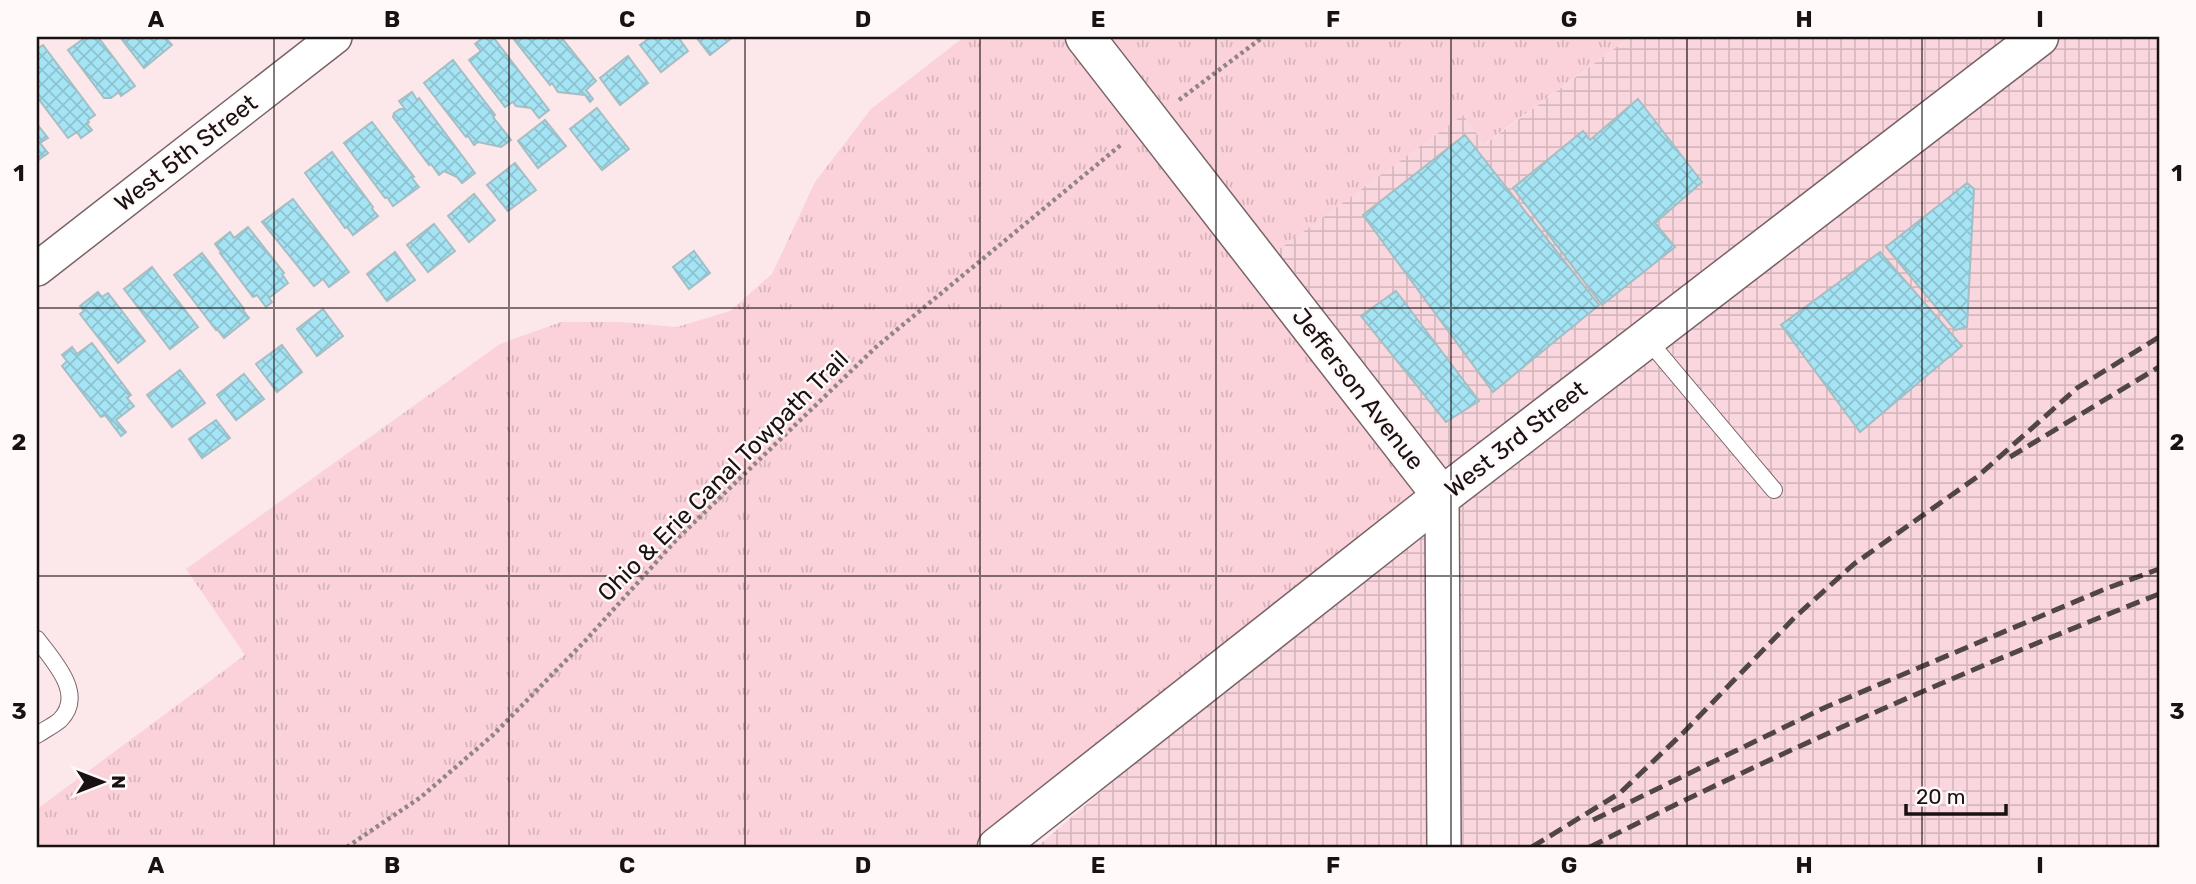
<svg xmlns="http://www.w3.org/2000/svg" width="2196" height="884" viewBox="0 0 2196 884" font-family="Rubik,sans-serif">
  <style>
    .industrial { fill: url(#industrial-grid) }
    .grass { fill: url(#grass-tufts) }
    .building { fill: url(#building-cross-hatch); stroke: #a5bec4; stroke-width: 2 }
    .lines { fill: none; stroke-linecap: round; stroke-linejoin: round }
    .lane-casing { stroke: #796367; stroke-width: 18 }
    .street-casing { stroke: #796367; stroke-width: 36 }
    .secondary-casing { stroke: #796367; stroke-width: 41 }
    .path { stroke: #938487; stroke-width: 4.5; stroke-dasharray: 3.5 3.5; stroke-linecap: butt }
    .lane { stroke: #fff; stroke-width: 16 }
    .street { stroke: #fff; stroke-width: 33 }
    .secondary { stroke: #fff; stroke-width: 38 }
    .rail { stroke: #514647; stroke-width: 5; stroke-dasharray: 14 7; stroke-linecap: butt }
    .grid { fill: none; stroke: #191112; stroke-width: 2; stroke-opacity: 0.55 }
    .labels { text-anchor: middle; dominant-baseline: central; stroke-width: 5; stroke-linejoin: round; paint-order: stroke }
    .street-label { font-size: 24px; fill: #191112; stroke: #fff9fa }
    .neatline { fill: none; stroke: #191112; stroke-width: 2.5 }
    .grid-label { font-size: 23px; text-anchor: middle; font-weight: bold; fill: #191112 }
  </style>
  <defs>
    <pattern id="industrial-grid" width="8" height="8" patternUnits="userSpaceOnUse" patternTransform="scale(1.75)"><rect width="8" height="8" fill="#fad7de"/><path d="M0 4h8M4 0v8" fill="none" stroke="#d6b8bd"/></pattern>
    <pattern id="grass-tufts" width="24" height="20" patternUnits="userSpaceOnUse" patternTransform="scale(1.75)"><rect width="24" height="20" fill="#fbd2da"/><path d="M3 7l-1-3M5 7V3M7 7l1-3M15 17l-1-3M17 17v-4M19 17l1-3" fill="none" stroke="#d7b3ba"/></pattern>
    <pattern id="building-cross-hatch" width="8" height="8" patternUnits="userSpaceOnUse" patternTransform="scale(1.75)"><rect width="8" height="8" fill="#a5e4f4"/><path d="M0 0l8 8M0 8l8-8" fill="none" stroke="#8dc3d0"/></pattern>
  </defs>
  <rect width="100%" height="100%" fill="#fce8eb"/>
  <path class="industrial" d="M 1630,37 L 2159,37 L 2159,847 L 1037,847 L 1442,497 L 1260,263 L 1463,114 L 1485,144 Z"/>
  <path class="grass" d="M 964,37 L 1630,37 L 1484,144 L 1463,115 L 1260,263 L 1442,496 L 997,847 L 37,847 L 37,809 L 245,655 L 186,569 L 500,344 L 561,322 L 620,322 L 677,327 L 730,311 L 772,274 L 815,182 L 871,109 Z"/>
  <path class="building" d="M 86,37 L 98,37 L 135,86 L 121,96 L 119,92 L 111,98 L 104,98 L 68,50 Z
    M 120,37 L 165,37 L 172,45 L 144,68 Z
    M 484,37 L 493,37 L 549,110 L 539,118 L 531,108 L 516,106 L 513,102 L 505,107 L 469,60 L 481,51 L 475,44 Z
    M 512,37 L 561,37 L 596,81 L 586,90 L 593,99 L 590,102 L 585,95 L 558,92 L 552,83 L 550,85 Z
    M 651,37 L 678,37 L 688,51 L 661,72 L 640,45 Z
    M 696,37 L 733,37 L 710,55 Z
    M 43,45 L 95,115 L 88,120 L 89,122 L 87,124 L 92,130 L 81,138 L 77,132 L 68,138 L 37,97 L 37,49 Z
    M 628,56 L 648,83 L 620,105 L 600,78 Z
    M 453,60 L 495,115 L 493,117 L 511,140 L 501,147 L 478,142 L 474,145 L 468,136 L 466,137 L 424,83 Z
    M 412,92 L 417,100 L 419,98 L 475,173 L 462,183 L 457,177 L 444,171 L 439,175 L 431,164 L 429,165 L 393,117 L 394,113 L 400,109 L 405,109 L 399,101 Z
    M 1638,99 L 1702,182 L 1655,223 L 1675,247 L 1602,305 L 1513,188 L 1583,131 L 1590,140 Z
    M 597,108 L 629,149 L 602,170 L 570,129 Z
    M 545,120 L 566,146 L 538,168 L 518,141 Z
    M 372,122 L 414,177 L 412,178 L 419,187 L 393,206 L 387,197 L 385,198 L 344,143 Z
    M 37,124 L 48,138 L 40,143 L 48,153 L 37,161 Z
    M 1465,135 L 1599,305 L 1493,392 L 1363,215 Z
    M 332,152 L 373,207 L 372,209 L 378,216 L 353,235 L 347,227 L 345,228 L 305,173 Z
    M 515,163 L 536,190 L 508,211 L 487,185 Z
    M 1967,183 L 1974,189 L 1967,327 L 1955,330 L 1886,247 Z
    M 474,194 L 495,220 L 469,242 L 448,216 Z
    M 293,199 L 349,272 L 329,287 L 323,279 L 314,286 L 262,222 Z
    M 434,224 L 455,251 L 428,272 L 407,245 Z
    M 248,227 L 284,273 L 282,274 L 288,283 L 269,298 L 272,302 L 266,307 L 257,295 L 253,297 L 220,253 L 221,252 L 215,244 L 230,232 L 234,238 Z
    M 694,251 L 710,273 L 689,289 L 673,267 Z
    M 395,252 L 415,280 L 387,301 L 367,274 Z
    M 1880,252 L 1962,346 L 1860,432 L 1781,325 Z
    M 202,253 L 244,309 L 243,310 L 249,318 L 224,338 L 217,329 L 216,330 L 174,275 Z
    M 152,267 L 198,327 L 170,349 L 124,289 Z
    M 1396,291 L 1479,401 L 1446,422 L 1361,316 Z
    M 98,292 L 102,297 L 108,293 L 145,341 L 118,363 L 80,314 L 84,311 L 80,306 Z
    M 323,309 L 343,336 L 317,356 L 297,329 Z
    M 92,343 L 131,395 L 127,398 L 134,406 L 116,420 L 126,432 L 121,436 L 105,415 L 101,417 L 62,366 L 67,361 L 62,355 L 72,347 L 77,354 Z
    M 282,345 L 302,372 L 277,392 L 256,364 Z
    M 180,370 L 205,403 L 172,427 L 147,395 Z
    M 244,374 L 264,399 L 236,420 L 217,395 Z
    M 216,420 L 230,438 L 202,458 L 189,439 Z"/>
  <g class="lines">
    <g class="lane-casing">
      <path id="lane" d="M 1647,339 L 1774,490
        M 37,639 C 53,661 86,694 60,720 C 53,726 44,730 37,735"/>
    </g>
    <g class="street-casing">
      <path id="street" d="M 37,269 L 335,37
        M 1442,496 L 1444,847"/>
    </g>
    <g class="secondary-casing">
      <path id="secondary" d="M 1085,37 L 1442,496
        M 997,847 L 1442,496 L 2039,37"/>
    </g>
    <path class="path" d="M 1179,100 L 1263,37
      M 347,847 L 421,797 L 493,735 L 585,641 L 678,538 L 876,347 L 1122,144"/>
    <use href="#lane" class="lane"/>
    <use href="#street" class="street"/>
    <use href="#secondary" class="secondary"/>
    <path class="rail" d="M 2010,457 L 2159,367
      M 1593,820 L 1826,707 L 2105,589 L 2159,569
      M 1532,847 L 1620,793 L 1684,732 L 1795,617 L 1854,564 L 1977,477 L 2077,388 L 2159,337
      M 1590,847 C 1776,753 1966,670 2159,594"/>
  </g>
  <path class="grid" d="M 274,37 L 274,847M 509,37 L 509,847M 745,37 L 745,847M 980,37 L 980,847M 1216,37 L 1216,847M 1451,37 L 1451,847M 1687,37 L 1687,847M 1922,37 L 1922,847M 37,308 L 2159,308M 37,576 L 2159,576"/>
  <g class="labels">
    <g class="street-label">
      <text transform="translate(186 153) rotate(-38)">West 5th Street</text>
      <text transform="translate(1358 389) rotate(52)">Jefferson Avenue</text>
      <text transform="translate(1516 439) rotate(-38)">West 3rd Street</text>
      <text transform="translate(723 476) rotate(-45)">Ohio &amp; Erie Canal Towpath Trail</text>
    </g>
  </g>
  <rect width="2196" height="884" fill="none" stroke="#fff9fa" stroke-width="77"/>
  <g transform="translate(102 782) rotate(90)" stroke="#fff9fa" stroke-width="5" paint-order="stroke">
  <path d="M0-5L12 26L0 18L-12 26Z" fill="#191112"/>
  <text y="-10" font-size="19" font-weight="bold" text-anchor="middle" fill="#191112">N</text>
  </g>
  <path d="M1906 804v10h100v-10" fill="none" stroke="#191112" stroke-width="3.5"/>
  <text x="1916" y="804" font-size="21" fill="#191112" stroke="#fff9fa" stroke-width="5" paint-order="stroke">20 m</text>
  <rect x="38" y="38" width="2120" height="808" class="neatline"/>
  <g class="grid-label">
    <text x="156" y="27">A</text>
    <text x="392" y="27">B</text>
    <text x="627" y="27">C</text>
    <text x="863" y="27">D</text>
    <text x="1098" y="27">E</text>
    <text x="1333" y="27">F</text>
    <text x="1569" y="27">G</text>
    <text x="1804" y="27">H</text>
    <text x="2040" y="27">I</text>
    <text x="19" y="181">1</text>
    <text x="2177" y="181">1</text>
    <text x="19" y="450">2</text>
    <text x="2177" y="450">2</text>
    <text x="19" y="719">3</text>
    <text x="2177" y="719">3</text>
    <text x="156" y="873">A</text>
    <text x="392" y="873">B</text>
    <text x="627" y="873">C</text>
    <text x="863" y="873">D</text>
    <text x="1098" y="873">E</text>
    <text x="1333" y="873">F</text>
    <text x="1569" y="873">G</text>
    <text x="1804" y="873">H</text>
    <text x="2040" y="873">I</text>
  </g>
</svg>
